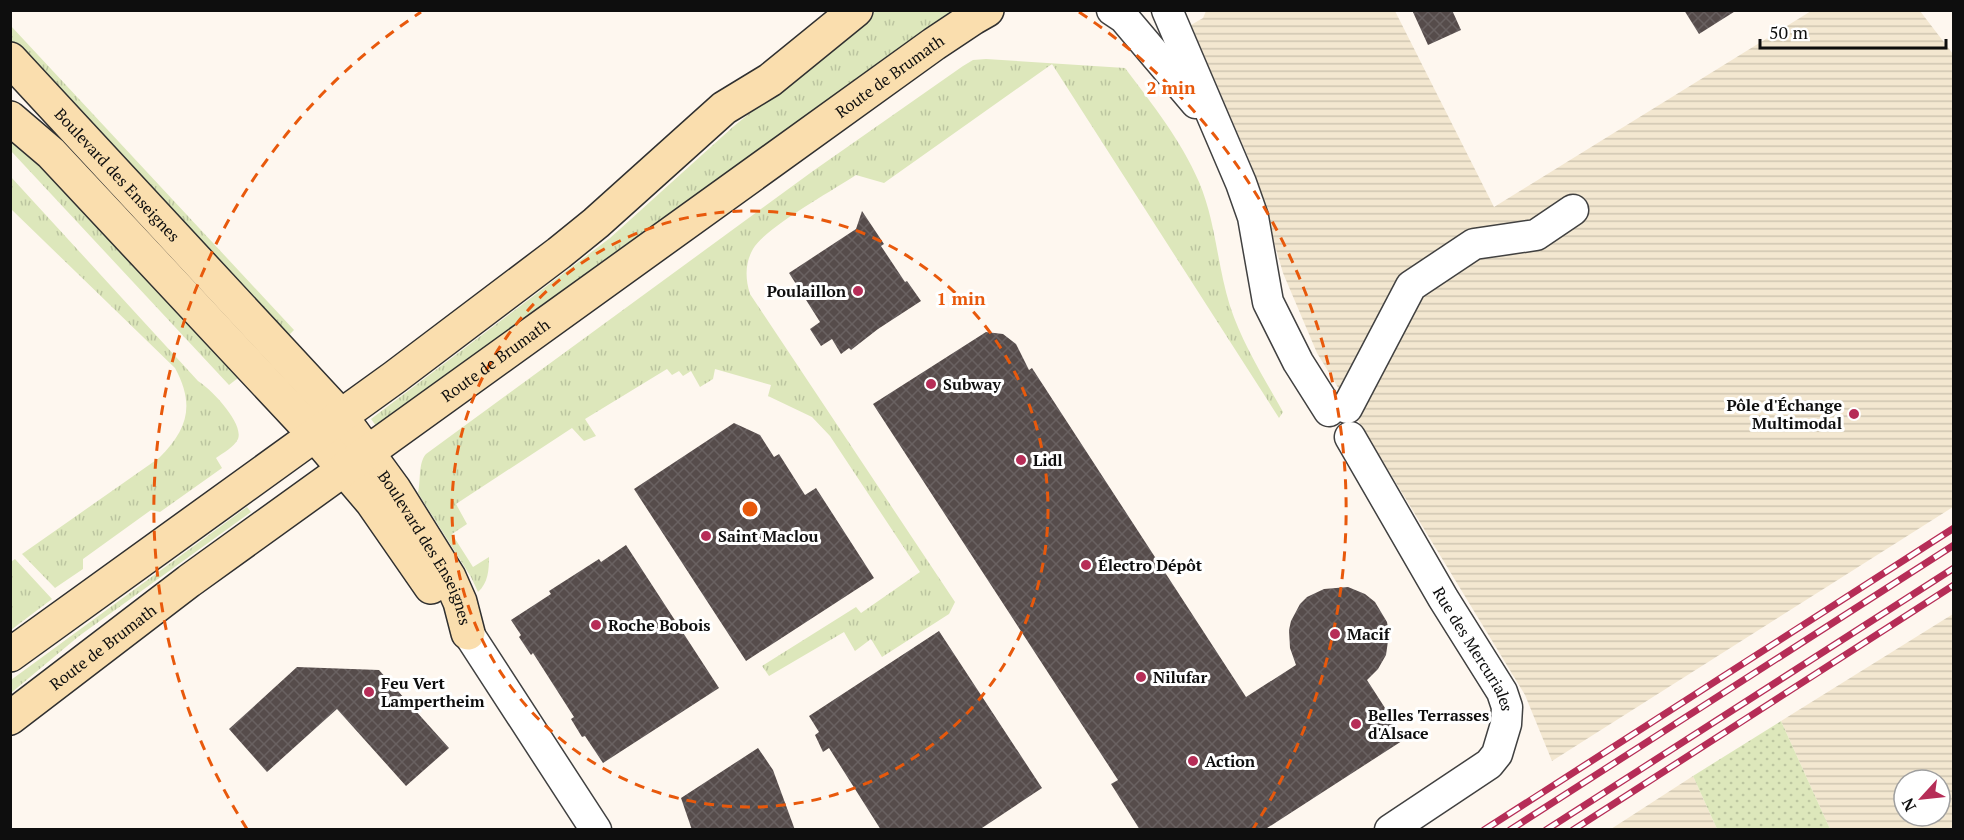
<svg xmlns="http://www.w3.org/2000/svg" width="1964" height="840" viewBox="0 0 1964 840" font-family="'PT Serif',serif">
  <style>
    .farmland { fill: url(#farmland-rules); fill-rule: evenodd }
    .grass { fill: url(#grass-tufts) }
    .garden { fill: url(#garden-dots) }
    .building { fill: url(#building-cross-hatch) }
    .lines { fill: none; stroke-linecap: round; stroke-linejoin: round }
    .street-casing { stroke: #414141; stroke-width: 33 }
    .secondary-casing { stroke: #303030; stroke-width: 36 }
    .street { stroke: #fff; stroke-width: 30 }
    .secondary { stroke: #fadeae; stroke-width: 33 }
    .rail-casing { stroke: #b62d57; stroke-width: 7 }
    .rail { stroke: #fff; stroke-width: 4.5; stroke-dasharray: 14; stroke-linecap: butt }
    .ring { fill: none; stroke: #e8590c; stroke-width: 3; stroke-dasharray: 10 8 }
    .poi-dot { fill: #b62d57; stroke: #fff; stroke-width: 2 }
    .labels { text-anchor: middle; dominant-baseline: central; stroke-width: 6; stroke-linejoin: round; paint-order: stroke }
    .street-label { font-size: 16px; fill: #0e0e0e; stroke: #fff }
    .poi-label { font-size: 16px; font-weight: bold; fill: #0e0e0e; stroke: #fff; text-anchor: start }
    .centre { fill: #e8590c; stroke: #fff; stroke-width: 3 }
    .ring-label { font-size: 18px; text-anchor: middle; font-weight: bold; fill: #e8590c; stroke: #fff; stroke-width: 6; stroke-linejoin: round; paint-order: stroke }
  </style>
  <defs>
    <pattern id="farmland-rules" width="6" height="5" patternUnits="userSpaceOnUse" patternTransform="scale(1.5)"><rect width="6" height="5" fill="#f3e7d0"/><path d="M0 2.5h6" fill="none" stroke="#cfc5b1"/></pattern>
    <pattern id="grass-tufts" width="24" height="20" patternUnits="userSpaceOnUse" patternTransform="scale(1.5)"><rect width="24" height="20" fill="#dde7bb"/><path d="M3 7l-1-3M5 7V3M7 7l1-3M15 17l-1-3M17 17v-4M19 17l1-3" fill="none" stroke="#bcc5a0"/></pattern>
    <pattern id="garden-dots" width="8" height="8" patternUnits="userSpaceOnUse" patternTransform="scale(1.5)"><rect width="8" height="8" fill="#dde7bb"/><path d="M2 2h.1M6 6h.1" fill="none" stroke="#bcc5a0" stroke-width="1.8" stroke-linecap="round"/></pattern>
    <pattern id="building-cross-hatch" width="8" height="8" patternUnits="userSpaceOnUse" patternTransform="scale(1.5)"><rect width="8" height="8" fill="#564c4b"/><path d="M0 0l8 8M0 8l8-8" fill="none" stroke="#696161"/></pattern>
  </defs>
  <rect width="100%" height="100%" fill="#fef7ef"/>
  <path class="farmland" d="M 1206,11 L 1395,11 L 1494,207 L 1811,11 L 1920,11 L 1953,54 L 1953,507 L 1552,761 L 1525,695 L 1317,353 L 1283,273 L 1251,164 L 1191,25 L 1203,18 Z
    M 1953,614 L 1953,829 L 1830,829 L 1781,721 ZM 1904,780 L 1940,780 L 1940,816 L 1904,816 Z
    M 1693,776 L 1717,829 L 1611,829 Z"/>
  <path class="grass" d="M 876,11 L 960,11 L 379,430 L 371,419 L 610,238 L 734,126 Z
    M 11,26 L 294,330 L 286,338 L 11,42 Z
    M 986,59 L 1125,68 C 1152,104 1181,140 1199,182 C 1216,222 1217,265 1230,306 C 1242,343 1264,378 1283,412 L 1279,418 L 1052,64 L 884,183 L 856,175 C 832,191 766,227 753,249 C 745,263 745,278 750,294 L 955,602 L 949,614 L 882,657 L 871,639 L 855,651 L 844,632 L 769,676 L 762,666 L 856,607 L 861,613 L 920,572 L 830,436 L 812,417 L 768,396 L 771,385 L 715,369 L 713,379 L 700,387 L 691,371 L 683,376 L 679,371 L 672,375 L 667,369 L 585,419 L 596,436 L 584,441 L 572,428 L 456,504 L 467,524 L 452,534 L 473,567 L 489,557 C 489,570 488,583 478,592 L 471,577 L 418,493 C 421,481 418,463 426,454 L 813,171 L 963,66 L 973,60 Z
    M 11,135 L 238,378 L 229,385 L 11,151 Z
    M 11,177 L 198,381 C 211,389 244,423 238,439 C 234,447 223,453 216,458 L 222,468 L 160,512 L 151,510 L 83,559 L 83,569 L 55,588 L 22,554 L 159,458 C 188,429 195,405 175,368 L 11,209 Z
    M 247,507 L 251,512 L 79,636 L 11,693 L 11,680 Z
    M 15,559 L 52,599 L 11,630 L 11,562 Z"/>
  <path class="garden" d="M 1781,721 L 1830,829 L 1717,829 L 1693,776 Z"/>
  <path class="building" d="M 1412,10 L 1452,10 L 1461,30 L 1428,45 Z
    M 1684,10 L 1737,10 L 1699,34 Z
    M 862,211 L 884,244 L 881,246 L 905,282 L 907,281 L 921,301 L 878,329 L 851,350 L 849,348 L 841,354 L 832,339 L 821,346 L 810,329 L 820,322 L 789,273 L 856,229 Z
    M 986,332 L 1003,334 L 1016,344 L 1029,370 L 1032,368 L 1246,697 L 1296,665 L 1290,648 L 1289,630 L 1291,621 L 1300,604 L 1307,597 L 1324,589 L 1348,587 L 1365,594 L 1375,602 L 1387,622 L 1389,634 L 1386,655 L 1378,669 L 1367,680 L 1405,739 L 1264,830 L 1140,830 L 1111,784 L 1118,780 L 873,404 Z
    M 734,423 L 760,435 L 774,457 L 779,454 L 805,495 L 816,488 L 874,578 L 746,661 L 634,489 Z
    M 626,545 L 719,688 L 603,763 L 585,736 L 582,737 L 571,719 L 574,717 L 533,653 L 531,655 L 519,637 L 521,635 L 511,620 L 551,594 L 549,591 L 599,559 L 601,562 Z
    M 939,631 L 1042,788 L 979,830 L 881,830 L 829,748 L 823,752 L 815,735 L 819,732 L 809,716 Z
    M 297,667 L 379,670 L 449,748 L 406,786 L 337,709 L 267,772 L 229,729 Z
    M 758,748 L 773,770 L 795,830 L 692,830 L 681,798 Z"/>
  <g class="lines">
    <g class="street-casing">
      <g id="street">
        <path d="M 1112,10 L 1124,18 L 1196,103"/>
        <path d="M 1167,10 L 1241,183 L 1253,217 L 1268,302 L 1298,362 L 1329,411"/>
        <path d="M 1347,408 L 1411,286 L 1474,244 L 1536,235 L 1573,210"/>
        <path id="s1" d="M 1350,437 L 1443,598 L 1502,692 L 1507,707 L 1506,724 L 1497,754 L 1489,764 L 1390,830"/>
        <path d="M 468,633 L 596,830"/>
      </g>
    </g>
    <g class="secondary-casing">
      <g id="secondary">
        <path id="s2" d="M 10,59 L 340,415 L 394,489 L 449,577 L 460,602 L 468,633"/>
        <path d="M 10,118 L 51,153 L 314,434 L 372,502 L 431,587"/>
        <path d="M 10,655 L 395,377 L 559,253 L 596,223 L 724,108 L 770,80 L 856,10"/>
        <path id="s3" d="M 10,718 L 189,581 L 934,44 L 973,18 L 987,10"/>
      </g>
    </g>
    <use href="#street" class="street"/>
    <use href="#secondary" class="secondary"/>
    <g class="rail-casing">
      <path id="rail" d="M 1484,830 L 1954,528
        M 1510,830 L 1954,545
        M 1546,830 L 1954,568
        M 1573,830 L 1954,585"/>
    </g>
    <use href="#rail" class="rail"/>
  </g>
  <g class="ring">
    <circle cx="750" cy="509" r="298"/>
    <path d="M247 829A596 596 0 0 1 421 12M1079 12A596 596 0 0 1 1253 829"/>
  </g>
  <g class="poi-dot">
    <circle cx="858" cy="291" r="6"/>
    <circle cx="931" cy="384" r="6"/>
    <circle cx="1854" cy="414" r="6"/>
    <circle cx="1021" cy="460" r="6"/>
    <circle cx="706" cy="536" r="6"/>
    <circle cx="1086" cy="565" r="6"/>
    <circle cx="596" cy="625" r="6"/>
    <circle cx="1335" cy="634" r="6"/>
    <circle cx="1141" cy="677" r="6"/>
    <circle cx="369" cy="692" r="6"/>
    <circle cx="1356" cy="724" r="6"/>
    <circle cx="1193" cy="761" r="6"/>
  </g>
  <g class="labels">
    <g class="street-label">
      <text stroke="none"><textPath href="#s3" startOffset="1089">Route de Brumath</textPath></text>
      <text stroke="none"><textPath href="#s2" startOffset="158">Boulevard des Enseignes</textPath></text>
      <text stroke="none"><textPath href="#s3" startOffset="603">Route de Brumath</textPath></text>
      <text stroke="none"><textPath href="#s2" startOffset="644">Boulevard des Enseignes</textPath></text>
      <text stroke="none"><textPath href="#s3" startOffset="117">Route de Brumath</textPath></text>
      <text stroke="none"><textPath href="#s1" startOffset="246">Rue des Mercuriales</textPath></text>
    </g>
    <g class="poi-label">
      <text x="846" y="291" text-anchor="end">Poulaillon</text>
      <text x="943" y="384">Subway</text>
      <text x="1842" y="405" text-anchor="end">Pôle d'Échange<tspan x="1842" dy="18">Multimodal</tspan></text>
      <text x="1033" y="460">Lidl</text>
      <text x="718" y="536">Saint Maclou</text>
      <text x="1098" y="565">Électro Dépôt</text>
      <text x="608" y="625">Roche Bobois</text>
      <text x="1347" y="634">Macif</text>
      <text x="1153" y="677">Nilufar</text>
      <text x="381" y="683">Feu Vert<tspan x="381" dy="18">Lampertheim</tspan></text>
      <text x="1368" y="715">Belles Terrasses<tspan x="1368" dy="18">d'Alsace</tspan></text>
      <text x="1205" y="761">Action</text>
    </g>
  </g>
  <circle cx="750" cy="509" r="9" class="centre"/>
  <g class="ring-label">
    <text x="1171" y="94">2 min</text>
    <text x="961" y="305">1 min</text>
  </g>
  <rect width="1964" height="840" fill="none" stroke="#0e0e0e" stroke-width="24"/>
  <g transform="translate(1922 798) rotate(243)"><circle r="28" fill="#ffffff" stroke="#9f9f9f" stroke-width="1.5"/>
  <path d="M0-4.5L10 22L0 15L-10 22Z" fill="#b62d57"/>
  <text y="-9" font-size="16" font-weight="bold" text-anchor="middle" fill="#0e0e0e">N</text>
  </g>
  <path d="M1760 39v9h186v-9" fill="none" stroke="#0e0e0e" stroke-width="3"/>
  <text x="1769" y="39" font-size="18" fill="#0e0e0e" stroke="#ffffff" stroke-width="4.5" paint-order="stroke">50 m</text>
</svg>
